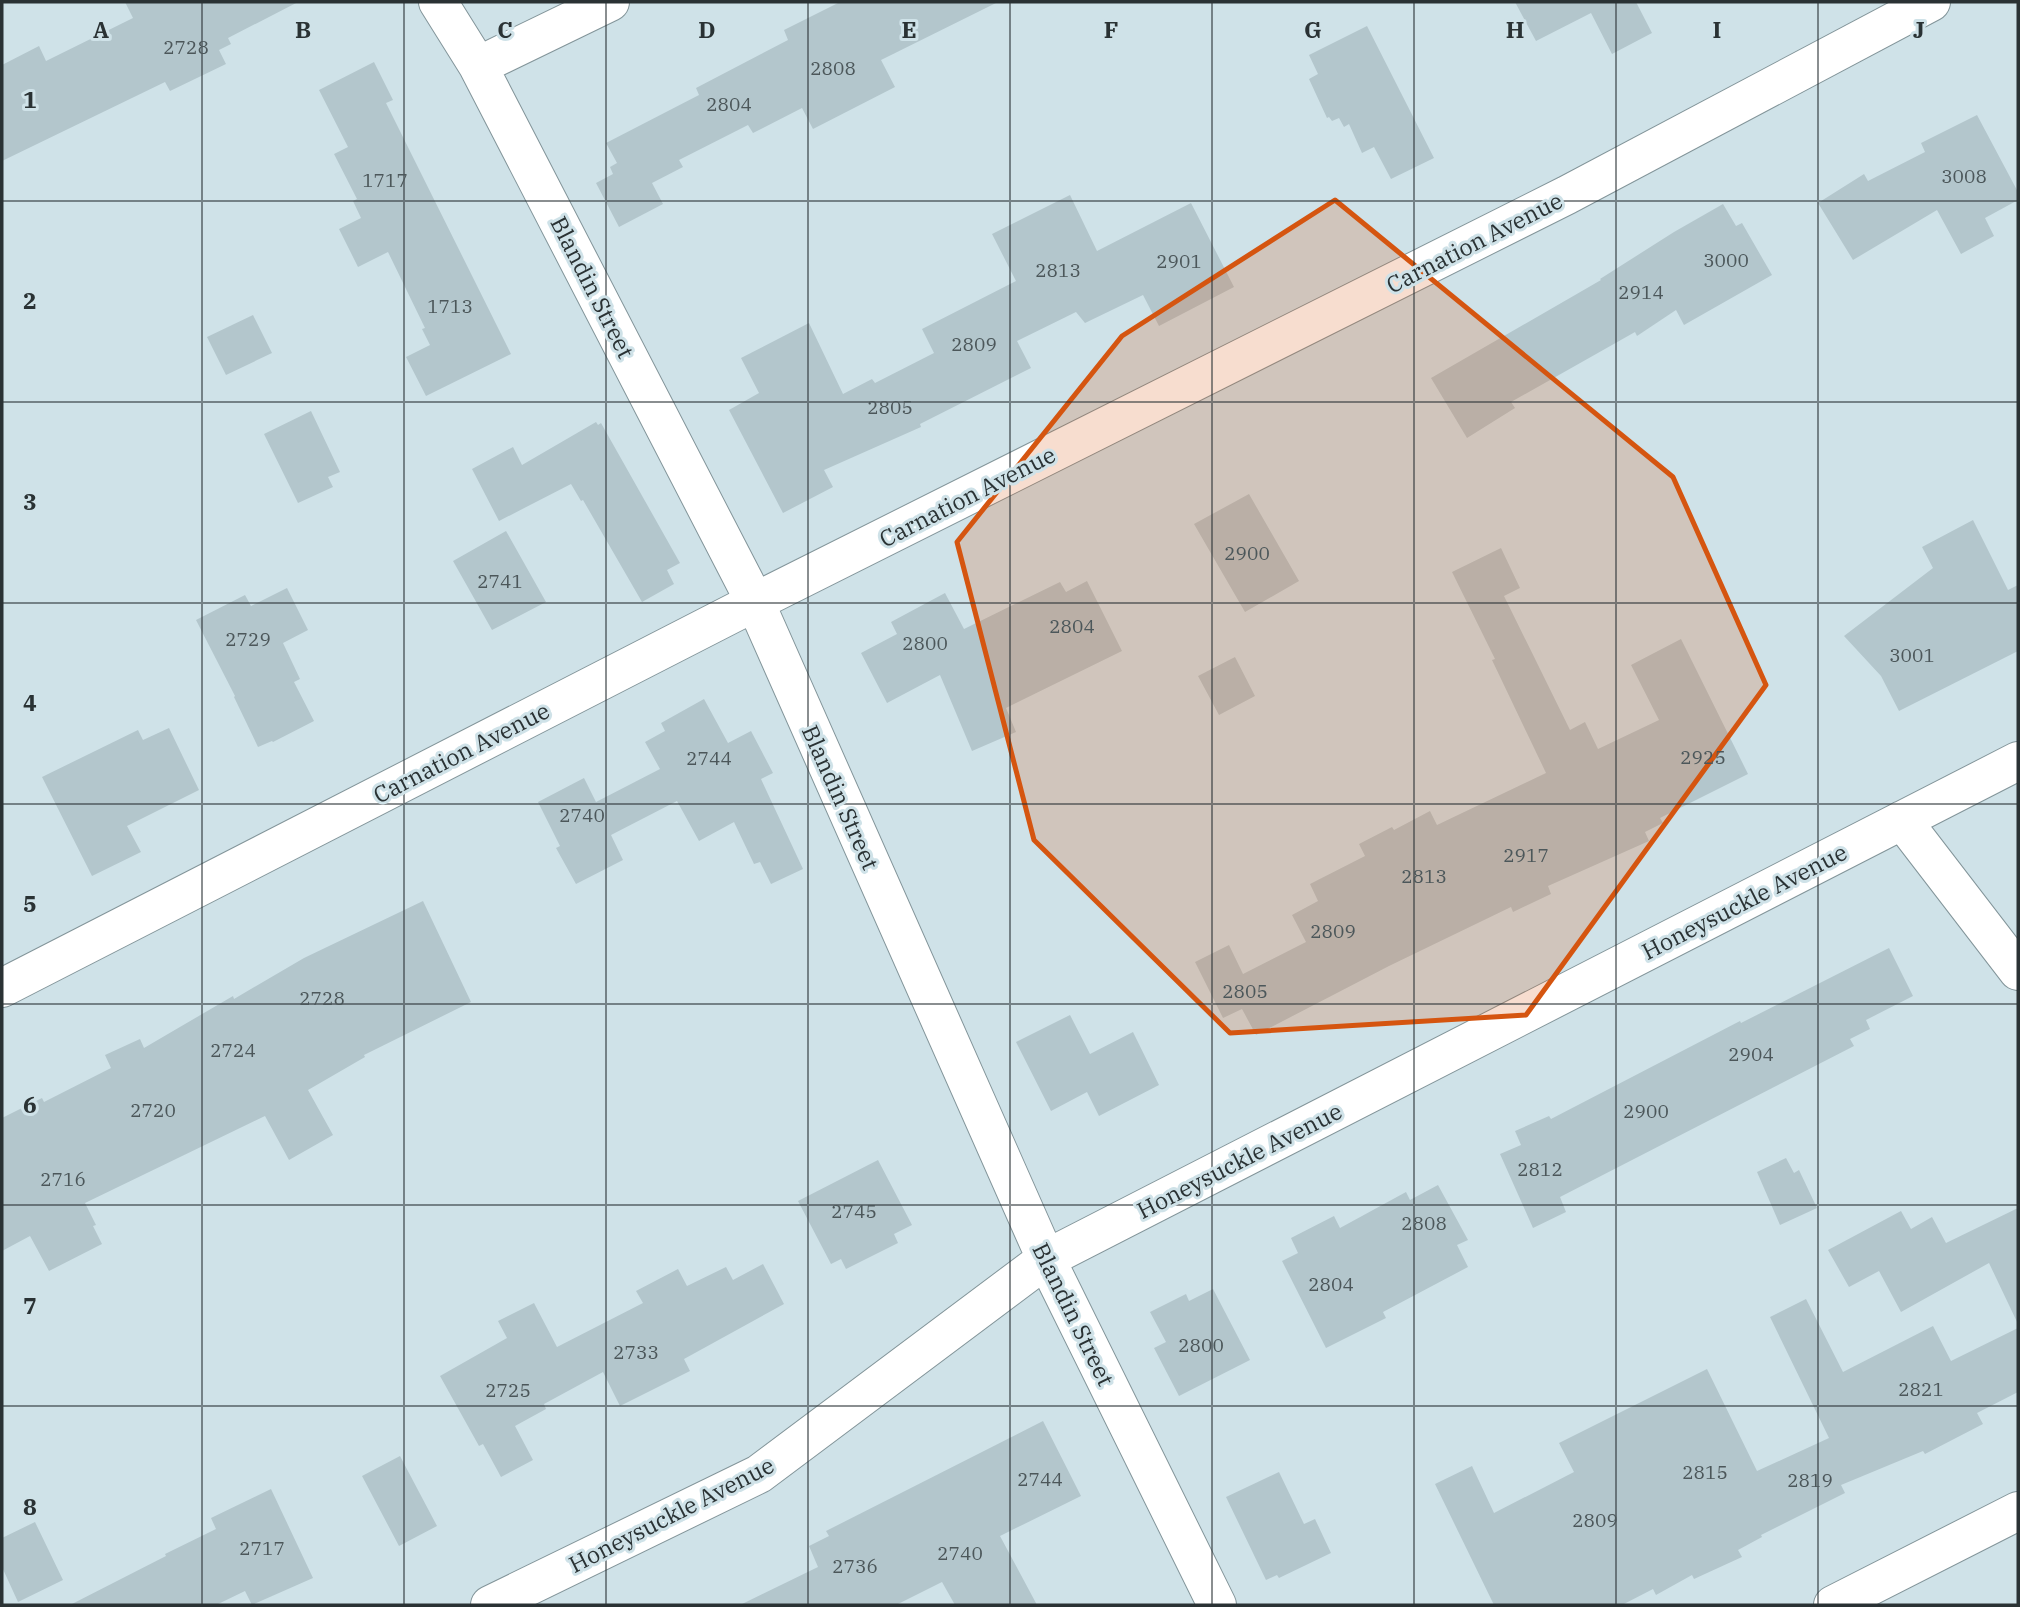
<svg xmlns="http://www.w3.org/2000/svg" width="2020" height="1607" viewBox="0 0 2020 1607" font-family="'IBM Plex Serif',serif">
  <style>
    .building { fill: #b3c6cc }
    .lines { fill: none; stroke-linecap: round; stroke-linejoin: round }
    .minor-casing { stroke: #83959a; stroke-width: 40 }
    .minor { stroke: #fff; stroke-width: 38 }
    .marked { fill: #d55510; fill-opacity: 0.2; stroke: #d55510; stroke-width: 5; stroke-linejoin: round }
    .grid { fill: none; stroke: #2a3234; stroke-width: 2; stroke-opacity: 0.55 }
    .labels { text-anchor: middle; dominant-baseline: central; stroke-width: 6; stroke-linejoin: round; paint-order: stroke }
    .number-label { font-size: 19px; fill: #4c575a }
    .street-label { font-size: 23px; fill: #2a3234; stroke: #cfe2e8 }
    .grid-label { font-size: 23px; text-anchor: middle; font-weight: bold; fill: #2a3234; stroke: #cfe2e8; stroke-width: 6; stroke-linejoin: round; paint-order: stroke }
  </style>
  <rect width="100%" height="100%" fill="#cfe2e8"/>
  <path class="building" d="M 125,2 L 298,2 L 228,38 L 231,44 L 219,50 L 226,64 L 170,91 L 165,82 L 2,161 L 2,65 L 39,46 L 46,61 L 133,18 Z
    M 840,2 L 998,2 L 881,60 L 895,87 L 813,129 L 802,108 L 753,133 L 748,125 L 679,160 L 683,167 L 652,183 L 663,204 L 619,227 L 596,183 L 613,174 L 610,167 L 617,163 L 606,143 L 699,95 L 696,88 L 788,40 L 784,30 Z
    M 1515,2 L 1636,2 L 1652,33 L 1612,54 L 1591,13 L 1536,41 Z
    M 1367,26 L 1434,158 L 1391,179 L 1374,147 L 1362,153 L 1349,124 L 1344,127 L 1339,118 L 1332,121 L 1329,117 L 1327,118 L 1309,79 L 1318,74 L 1309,55 Z
    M 374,62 L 393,100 L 386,103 L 511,354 L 426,396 L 406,357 L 430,345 L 422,329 L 425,328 L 388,252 L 358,267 L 339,229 L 361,218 L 353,201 L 357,199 L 334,154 L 348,147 L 319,90 Z
    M 1977,115 L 2018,192 L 2018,200 L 1985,218 L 1994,236 L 1961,254 L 1937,210 L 1853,260 L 1818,203 L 1864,174 L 1868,181 L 1925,152 L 1921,143 Z
    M 1070,195 L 1097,251 L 1191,203 L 1234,287 L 1159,326 L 1143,295 L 1085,323 L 1076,312 L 1017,341 L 1031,368 L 920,424 L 921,427 L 824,470 L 833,487 L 783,513 L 729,410 L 759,393 L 741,358 L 809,323 L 843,394 L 872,379 L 875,383 L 934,353 L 922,329 L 1016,281 L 992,234 Z
    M 1723,204 L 1736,226 L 1742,223 L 1772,275 L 1684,325 L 1676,310 L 1637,336 L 1635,332 L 1511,402 L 1515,408 L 1467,438 L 1431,378 L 1601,280 L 1600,279 L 1674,232 Z
    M 253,315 L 272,353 L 226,375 L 207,337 Z
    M 311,411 L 340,472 L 328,477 L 333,487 L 298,503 L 264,434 Z
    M 596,422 L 598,425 L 601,423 L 680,563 L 667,570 L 674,584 L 642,602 L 583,500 L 581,501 L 571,484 L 499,521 L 472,469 L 513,447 L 522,465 Z
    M 1249,494 L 1299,581 L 1245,612 L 1194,524 Z
    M 1973,520 L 2008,590 L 2018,585 L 2018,651 L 1899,711 L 1881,676 L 1844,636 L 1933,568 L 1922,547 Z
    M 506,531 L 546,602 L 492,630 L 453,561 Z
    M 1501,548 L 1520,588 L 1504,596 L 1570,730 L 1585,722 L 1598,749 L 1659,720 L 1631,665 L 1681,639 L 1748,774 L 1660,818 L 1663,823 L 1645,832 L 1649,841 L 1548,886 L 1551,894 L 1513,912 L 1511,907 L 1389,966 L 1256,1035 L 1242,1009 L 1223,1018 L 1195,962 L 1229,945 L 1243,974 L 1306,942 L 1292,915 L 1318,901 L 1310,884 L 1365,856 L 1359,844 L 1392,827 L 1394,830 L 1430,811 L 1437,825 L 1546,773 L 1492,660 L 1495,659 L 1452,572 Z
    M 1087,581 L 1122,651 L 1006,708 L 1016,732 L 972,751 L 940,675 L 887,703 L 861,653 L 897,634 L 891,622 L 945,593 L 964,629 L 1060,582 L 1066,592 Z
    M 287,588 L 308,630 L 283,643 L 300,679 L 294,682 L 314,721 L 273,742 L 272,741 L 258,747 L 234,697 L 235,696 L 196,620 L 245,595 L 251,606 Z
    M 1235,657 L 1255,696 L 1219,715 L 1198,676 Z
    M 704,699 L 728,743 L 751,731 L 773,773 L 761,779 L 803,869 L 771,884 L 760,862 L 754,864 L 734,822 L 699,841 L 677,801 L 611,835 L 623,860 L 576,884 L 556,848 L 560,846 L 538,802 L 584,778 L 596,802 L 660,769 L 645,742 L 665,731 L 661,723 Z
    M 169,728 L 199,790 L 127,826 L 141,852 L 92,876 L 42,777 L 138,730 L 143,740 Z
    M 423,901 L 471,1002 L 364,1055 L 365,1057 L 308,1090 L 333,1135 L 289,1160 L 265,1116 L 85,1203 L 96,1225 L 93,1226 L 102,1244 L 49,1271 L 30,1236 L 2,1251 L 2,1118 L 42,1098 L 44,1102 L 111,1068 L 105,1055 L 140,1039 L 144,1048 L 233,996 L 234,999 L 304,958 Z
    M 1889,948 L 1913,996 L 1866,1020 L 1870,1029 L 1850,1039 L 1854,1046 L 1560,1197 L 1566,1212 L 1533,1228 L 1500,1154 L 1521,1145 L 1515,1131 L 1549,1116 L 1551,1119 L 1740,1021 L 1741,1023 Z
    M 1070,1015 L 1090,1054 L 1133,1032 L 1159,1085 L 1099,1116 L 1087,1092 L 1051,1111 L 1016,1042 Z
    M 1786,1158 L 1794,1173 L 1799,1170 L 1817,1208 L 1780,1225 L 1757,1172 Z
    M 878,1160 L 912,1225 L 894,1234 L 898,1243 L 846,1269 L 841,1259 L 831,1264 L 798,1201 Z
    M 1438,1185 L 1468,1240 L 1457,1245 L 1468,1267 L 1383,1312 L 1386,1318 L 1326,1348 L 1282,1261 L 1298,1253 L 1291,1238 L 1334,1216 L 1340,1228 L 1406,1192 L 1410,1200 Z
    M 2018,1208 L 2018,1324 L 1989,1263 L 1901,1312 L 1879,1271 L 1849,1287 L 1828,1250 L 1901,1211 L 1911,1229 L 1932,1217 L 1946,1243 Z
    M 763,1264 L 784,1304 L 684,1359 L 690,1371 L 620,1406 L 603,1372 L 544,1404 L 546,1409 L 515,1426 L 533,1460 L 501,1477 L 483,1444 L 479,1446 L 440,1376 L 507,1338 L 498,1321 L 534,1303 L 557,1347 L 643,1303 L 636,1291 L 678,1269 L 687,1286 L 726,1267 L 733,1280 Z
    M 1213,1289 L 1250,1360 L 1179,1396 L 1154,1348 L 1166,1342 L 1150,1312 L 1186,1294 L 1189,1301 Z
    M 1806,1299 L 1843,1372 L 1933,1326 L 1951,1361 L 2018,1328 L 2018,1392 L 1977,1413 L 1983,1424 L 1925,1454 L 1923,1451 L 1841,1485 L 1845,1493 L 1761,1535 L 1762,1537 L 1738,1550 L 1742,1557 L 1694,1579 L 1692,1575 L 1656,1595 L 1653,1589 L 1622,1605 L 1494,1605 L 1435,1484 L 1472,1466 L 1494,1513 L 1574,1472 L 1559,1443 L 1707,1369 L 1757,1471 L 1829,1438 L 1770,1317 Z
    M 1043,1421 L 1081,1496 L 1000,1536 L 1037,1605 L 955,1605 L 942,1582 L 896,1605 L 740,1605 L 818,1567 L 809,1546 L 829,1536 L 826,1531 Z
    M 400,1456 L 437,1526 L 399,1546 L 362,1476 Z
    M 1279,1472 L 1304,1524 L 1315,1519 L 1331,1553 L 1279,1578 L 1277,1575 L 1266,1580 L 1226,1497 Z
    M 271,1489 L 313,1578 L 252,1605 L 245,1591 L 216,1605 L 70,1605 L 166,1556 L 165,1554 L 216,1529 L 211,1518 Z
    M 35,1522 L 63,1580 L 18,1602 L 2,1567 L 2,1538 Z"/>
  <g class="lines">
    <g class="minor-casing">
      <path id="minor" d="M 438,2 L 478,66 L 755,602 L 1046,1259 L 1217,1605
        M 478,66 L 610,2
        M 1902,820 L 2018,971
        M 2,988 L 755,602 L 1567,195 L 1931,2
        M 490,1605 L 759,1474 L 1046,1259 L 2018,761
        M 1833,1605 L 2018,1511"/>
    </g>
    <use href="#minor" class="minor"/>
  </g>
  <path class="marked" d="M 1335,200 L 1673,477 L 1766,685 L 1526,1015 L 1230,1033 L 1034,840 L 957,542 L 1122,336 Z"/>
  <path class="grid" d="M 202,2 L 202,1605M 404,2 L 404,1605M 606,2 L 606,1605M 808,2 L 808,1605M 1010,2 L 1010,1605M 1212,2 L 1212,1605M 1414,2 L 1414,1605M 1616,2 L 1616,1605M 1818,2 L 1818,1605M 2,201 L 2018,201M 2,402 L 2018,402M 2,603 L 2018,603M 2,804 L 2018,804M 2,1004 L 2018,1004M 2,1205 L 2018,1205M 2,1406 L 2018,1406"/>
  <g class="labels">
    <g class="number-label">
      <text x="186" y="47">2728</text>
      <text x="833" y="68">2808</text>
      <text x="729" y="104">2804</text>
      <text x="1964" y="176">3008</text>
      <text x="385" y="180">1717</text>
      <text x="1726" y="260">3000</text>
      <text x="1179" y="261">2901</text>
      <text x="1058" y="270">2813</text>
      <text x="1641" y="292">2914</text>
      <text x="450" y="306">1713</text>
      <text x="974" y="344">2809</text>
      <text x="890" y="407">2805</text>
      <text x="1247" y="553">2900</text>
      <text x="500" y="581">2741</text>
      <text x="1072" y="626">2804</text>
      <text x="248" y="639">2729</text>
      <text x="925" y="643">2800</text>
      <text x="1912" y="655">3001</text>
      <text x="1703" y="757">2925</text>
      <text x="709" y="758">2744</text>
      <text x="582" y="815">2740</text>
      <text x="1526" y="855">2917</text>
      <text x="1424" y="876">2813</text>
      <text x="1333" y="931">2809</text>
      <text x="1245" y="991">2805</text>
      <text x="322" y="998">2728</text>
      <text x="233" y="1050">2724</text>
      <text x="1751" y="1054">2904</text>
      <text x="153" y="1110">2720</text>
      <text x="1646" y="1111">2900</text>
      <text x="1540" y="1169">2812</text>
      <text x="63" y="1179">2716</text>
      <text x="854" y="1211">2745</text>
      <text x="1424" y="1223">2808</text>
      <text x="1331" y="1284">2804</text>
      <text x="1201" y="1345">2800</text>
      <text x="636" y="1352">2733</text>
      <text x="1921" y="1389">2821</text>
      <text x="508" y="1390">2725</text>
      <text x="1705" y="1472">2815</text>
      <text x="1040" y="1479">2744</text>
      <text x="1810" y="1480">2819</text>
      <text x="1595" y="1520">2809</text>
      <text x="262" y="1548">2717</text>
      <text x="960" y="1553">2740</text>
      <text x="855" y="1566">2736</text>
    </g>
    <g class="street-label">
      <text transform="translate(1474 242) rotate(-27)">Carnation Avenue</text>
      <text transform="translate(593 287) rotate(63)">Blandin Street</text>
      <text transform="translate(967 496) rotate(-27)">Carnation Avenue</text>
      <text transform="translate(461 752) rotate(-27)">Carnation Avenue</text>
      <text transform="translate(841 797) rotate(66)">Blandin Street</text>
      <text transform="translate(1744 901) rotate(-27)">Honeysuckle Avenue</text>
      <text transform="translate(1239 1160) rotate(-27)">Honeysuckle Avenue</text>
      <text transform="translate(1074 1314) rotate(64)">Blandin Street</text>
      <text transform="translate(671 1514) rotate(-27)">Honeysuckle Avenue</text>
    </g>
  </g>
  <g class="grid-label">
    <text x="101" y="38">A</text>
    <text x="303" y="38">B</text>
    <text x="505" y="38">C</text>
    <text x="707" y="38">D</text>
    <text x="909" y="38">E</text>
    <text x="1111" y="38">F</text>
    <text x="1313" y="38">G</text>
    <text x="1515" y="38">H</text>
    <text x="1717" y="38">I</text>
    <text x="1919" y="38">J</text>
    <text x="30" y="108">1</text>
    <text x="30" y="309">2</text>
    <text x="30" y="510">3</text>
    <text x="30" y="711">4</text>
    <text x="30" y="912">5</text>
    <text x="30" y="1113">6</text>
    <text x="30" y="1314">7</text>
    <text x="30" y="1515">8</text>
  </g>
  <rect width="2020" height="1607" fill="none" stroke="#2a3234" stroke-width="7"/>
</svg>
